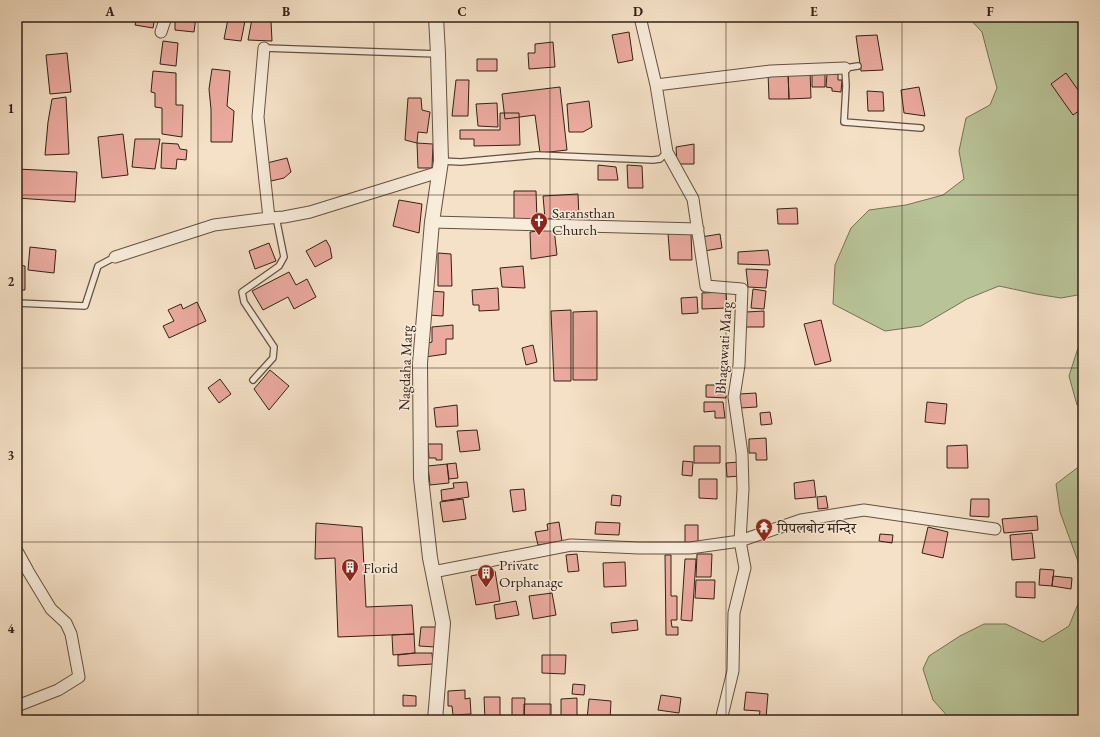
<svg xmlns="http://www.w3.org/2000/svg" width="1100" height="737" viewBox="0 0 1100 737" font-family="'EB Garamond','Noto Serif Devanagari',serif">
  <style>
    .green { fill: #b8c398; stroke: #767257 }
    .building { fill: #ebaa9f; stroke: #332116 }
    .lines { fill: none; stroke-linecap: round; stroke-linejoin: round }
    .service-casing { stroke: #645142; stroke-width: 8 }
    .minor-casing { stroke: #645142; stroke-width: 13 }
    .tertiary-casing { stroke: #645142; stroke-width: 16 }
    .service { stroke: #f8ecdb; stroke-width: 5.5 }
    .minor { stroke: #f8ecdb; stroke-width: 11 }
    .tertiary { stroke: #f8ecdb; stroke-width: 14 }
    .grid { fill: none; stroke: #332116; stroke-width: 1; stroke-opacity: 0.55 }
    .labels { text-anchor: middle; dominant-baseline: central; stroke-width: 3; stroke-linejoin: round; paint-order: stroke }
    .poi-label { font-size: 15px; fill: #332116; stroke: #f8ecdb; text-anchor: start }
    .street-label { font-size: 15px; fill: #332116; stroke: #f8ecdb }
    .neatline { fill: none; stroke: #332116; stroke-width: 1.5 }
    .grid-label { font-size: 13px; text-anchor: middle; font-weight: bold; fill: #332116 }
  </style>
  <rect width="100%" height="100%" fill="#f5e1c7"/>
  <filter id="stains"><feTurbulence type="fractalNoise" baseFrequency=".005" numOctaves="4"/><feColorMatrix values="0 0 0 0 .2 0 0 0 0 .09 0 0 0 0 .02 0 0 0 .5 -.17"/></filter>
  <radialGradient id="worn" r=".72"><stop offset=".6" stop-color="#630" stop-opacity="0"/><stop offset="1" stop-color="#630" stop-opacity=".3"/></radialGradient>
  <path class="green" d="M 968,17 L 1083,17 L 1083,294 L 1061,298 L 1036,294 L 999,286 L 967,299 L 921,326 L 885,331 L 833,304 L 835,265 L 851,228 L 869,210 L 906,205 L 943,195 L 964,179 L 959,151 L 966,118 L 990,105 L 997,88 L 988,55 L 982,32 Z
    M 1083,347 L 1083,408 L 1077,405 L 1069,376 L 1078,348 Z
    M 1083,463 L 1083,720 L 992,720 L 993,717 L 981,720 L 951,720 L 933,700 L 923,669 L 929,656 L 960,636 L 984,624 L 1006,624 L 1043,642 L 1069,626 L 1078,604 L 1081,587 L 1080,567 L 1060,512 L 1056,484 L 1081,465 Z"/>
  <path class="building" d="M 137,17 L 155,17 L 153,28 L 135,25 Z
    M 175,17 L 196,17 L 194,32 L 175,30 Z
    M 673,17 L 692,17 L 692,19 L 674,21 Z
    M 228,19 L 245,21 L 241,41 L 224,39 Z
    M 252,19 L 271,21 L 272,41 L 248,40 Z
    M 629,32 L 633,60 L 618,63 L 612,35 Z
    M 877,35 L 883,70 L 861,71 L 856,36 Z
    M 163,41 L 178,43 L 176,66 L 160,64 Z
    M 553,42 L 555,67 L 529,69 L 528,53 L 535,53 L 535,44 Z
    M 67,53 L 71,92 L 50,94 L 46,55 Z
    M 477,59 L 497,59 L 497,71 L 477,71 Z
    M 212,69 L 230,71 L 227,106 L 234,111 L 232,142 L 211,142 L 211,109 L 209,89 Z
    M 812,70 L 825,70 L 825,87 L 812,87 Z
    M 153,71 L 176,73 L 176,105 L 183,105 L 182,137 L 162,134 L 162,108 L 155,107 L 155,93 L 151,92 Z
    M 788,71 L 810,71 L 811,98 L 789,99 Z
    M 788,71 L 789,99 L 769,99 L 768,72 Z
    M 1066,73 L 1083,97 L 1083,108 L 1073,115 L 1051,84 Z
    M 827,74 L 838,74 L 838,80 L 842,80 L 841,92 L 832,91 L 832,88 L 826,87 Z
    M 456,80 L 469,80 L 468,116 L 452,116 Z
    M 560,87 L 567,150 L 540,153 L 535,115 L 505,119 L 502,94 Z
    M 919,87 L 925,116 L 904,113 L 901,90 Z
    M 867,91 L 883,92 L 884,111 L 868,111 Z
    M 66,97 L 69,154 L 45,155 L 48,122 L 52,99 Z
    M 408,98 L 421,98 L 422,110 L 430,112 L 427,133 L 418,132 L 417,143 L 405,140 Z
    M 589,101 L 592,127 L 583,132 L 569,132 L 567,104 Z
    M 497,103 L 498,127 L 478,126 L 476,104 Z
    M 500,113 L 519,113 L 520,145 L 474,146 L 474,139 L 460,139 L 460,130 L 500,130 Z
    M 123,134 L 128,175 L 102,178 L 98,137 Z
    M 135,139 L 160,139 L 155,169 L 132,167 Z
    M 162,143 L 178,144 L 180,149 L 187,150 L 186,160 L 177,159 L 176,169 L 161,168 Z
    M 417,143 L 433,144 L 432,168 L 418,168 Z
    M 694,144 L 694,164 L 677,164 L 676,147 Z
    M 287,158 L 291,172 L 284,178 L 271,181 L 267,163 Z
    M 598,165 L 616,167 L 618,180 L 598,180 Z
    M 627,165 L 642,166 L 643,188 L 628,188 Z
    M 17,169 L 77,172 L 75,202 L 17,198 Z
    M 514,191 L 536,191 L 537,220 L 514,219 Z
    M 578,194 L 579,218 L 545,219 L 543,196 Z
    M 399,200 L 422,204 L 419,233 L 393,226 Z
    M 797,208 L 798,224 L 778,224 L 777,209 Z
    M 554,229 L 557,255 L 531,259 L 530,232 Z
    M 668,233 L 691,234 L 692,260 L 670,260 Z
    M 720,234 L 722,248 L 704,251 L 701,237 Z
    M 326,240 L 330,247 L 332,258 L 315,267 L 306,251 Z
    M 269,243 L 276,261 L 255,269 L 249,251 Z
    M 30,247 L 56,250 L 54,273 L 28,270 Z
    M 768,250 L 770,265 L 738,264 L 738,252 Z
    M 438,253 L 451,254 L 452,286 L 438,286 Z
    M 17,265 L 25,266 L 25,290 L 17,290 Z
    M 523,266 L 525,288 L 502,287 L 500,268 Z
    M 746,269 L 768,270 L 766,288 L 748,287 Z
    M 289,272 L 296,285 L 307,279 L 316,297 L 294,309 L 288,297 L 263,310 L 252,291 Z
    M 498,288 L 499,310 L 479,311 L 479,305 L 473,305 L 472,290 Z
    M 753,289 L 766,291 L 764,309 L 751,308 Z
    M 429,291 L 444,292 L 443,316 L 428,315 Z
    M 726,292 L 727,308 L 702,309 L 702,293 Z
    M 697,297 L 698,313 L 682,314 L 681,298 Z
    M 197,302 L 206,321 L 169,338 L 163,326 L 174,321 L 168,310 L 181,304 L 183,309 Z
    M 571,310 L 571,381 L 554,381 L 551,311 Z
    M 597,311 L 597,380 L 573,380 L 573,312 Z
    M 764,311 L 764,327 L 746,327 L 746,312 Z
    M 821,320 L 831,361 L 815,365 L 804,324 Z
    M 453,325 L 453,339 L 446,339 L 446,354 L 425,357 L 425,344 L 432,342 L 432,327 Z
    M 533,345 L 537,362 L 526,365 L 522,348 Z
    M 270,370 L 289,386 L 269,410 L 254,389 Z
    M 220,379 L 231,394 L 219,403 L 208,388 Z
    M 706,385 L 726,385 L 726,398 L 706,397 Z
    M 756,393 L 757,407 L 740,408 L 739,394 Z
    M 704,402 L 723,402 L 725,418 L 715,418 L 715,411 L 704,412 Z
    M 927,402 L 947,404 L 945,424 L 925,422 Z
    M 457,405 L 458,426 L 436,427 L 434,408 Z
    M 770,412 L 772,424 L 761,425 L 760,413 Z
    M 477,430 L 480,450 L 460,452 L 457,431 Z
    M 766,438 L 767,460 L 756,460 L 756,453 L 749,453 L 749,439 Z
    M 428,444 L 442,444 L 442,460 L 436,460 L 436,458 L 429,458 Z
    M 967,445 L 968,468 L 947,468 L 947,446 Z
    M 694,446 L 720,446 L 720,463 L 694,463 Z
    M 683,461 L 693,462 L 692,476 L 682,475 Z
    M 739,462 L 740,476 L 727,477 L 726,463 Z
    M 456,463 L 458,478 L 449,479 L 447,464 Z
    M 447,464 L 449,483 L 430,485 L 428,466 Z
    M 699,479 L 717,479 L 717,499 L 699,498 Z
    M 814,480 L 816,497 L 795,499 L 794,483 Z
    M 467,482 L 469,497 L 442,501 L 441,490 L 454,488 L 453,483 Z
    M 524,489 L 526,510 L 513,512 L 510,490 Z
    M 612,495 L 621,496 L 620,506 L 611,505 Z
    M 826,496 L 828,508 L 818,509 L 817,497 Z
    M 463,499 L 466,519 L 443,522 L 440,502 Z
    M 971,499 L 989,499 L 989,517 L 970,516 Z
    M 1037,516 L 1038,530 L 1004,533 L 1002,519 Z
    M 559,522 L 562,541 L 538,545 L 535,532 L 548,530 L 547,524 Z
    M 596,522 L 620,523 L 619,535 L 595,534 Z
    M 316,523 L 362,527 L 366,607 L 412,605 L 414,634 L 338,637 L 335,558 L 315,559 Z
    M 685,525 L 698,525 L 698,545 L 685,545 Z
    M 928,527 L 948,532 L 943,558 L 922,553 Z
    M 1032,533 L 1035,558 L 1012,560 L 1010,535 Z
    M 880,534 L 893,535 L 892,543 L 879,541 Z
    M 577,554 L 579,571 L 568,572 L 566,555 Z
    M 697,554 L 712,554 L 711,577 L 696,577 Z
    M 665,555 L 671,555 L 671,596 L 677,596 L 677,620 L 671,620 L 672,627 L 678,627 L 678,635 L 666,635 Z
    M 685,559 L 696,559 L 692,621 L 681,620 Z
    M 625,562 L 626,586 L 604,587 L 603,563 Z
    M 1040,569 L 1054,570 L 1052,586 L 1039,585 Z
    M 495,571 L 500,601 L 476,605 L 471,576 Z
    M 1053,576 L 1072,578 L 1071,589 L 1052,586 Z
    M 696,580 L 715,580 L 714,599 L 695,598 Z
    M 1016,582 L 1035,582 L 1035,598 L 1016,597 Z
    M 552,593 L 556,615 L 533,619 L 529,596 Z
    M 516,601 L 519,615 L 496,619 L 494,605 Z
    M 637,620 L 638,630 L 612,633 L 611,623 Z
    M 421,627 L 436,627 L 435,647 L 419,646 Z
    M 414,634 L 415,653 L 393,655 L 392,635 Z
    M 415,653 L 432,653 L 433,664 L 398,666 L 398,655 Z
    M 542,655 L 566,655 L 565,674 L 542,673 Z
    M 573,684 L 585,685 L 584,695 L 572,694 Z
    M 465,690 L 465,699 L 470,698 L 471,714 L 453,715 L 452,706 L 448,706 L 448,691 Z
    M 746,692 L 768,694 L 766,718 L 759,718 L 760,711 L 744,710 Z
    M 403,695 L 416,696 L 416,706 L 403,706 Z
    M 661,695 L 681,698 L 679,713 L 658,710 Z
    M 484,697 L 500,697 L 500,720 L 482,720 L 485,720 Z
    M 512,698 L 525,698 L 524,719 L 512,718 Z
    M 577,698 L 577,720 L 561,720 L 561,699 Z
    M 589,699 L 611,701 L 610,720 L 587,719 Z
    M 524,704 L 551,704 L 551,720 L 533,720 L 533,719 L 524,719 Z"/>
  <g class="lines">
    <g class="service-casing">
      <path id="service" d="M 264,48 L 438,54
        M 858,66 L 845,68 L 846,86 L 844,122 L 921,128
        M 441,161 L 461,162 L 537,155 L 653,160 L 660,159 L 667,152
        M 17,303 L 85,306 L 98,266 L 115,257
        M 253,380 L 273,358 L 274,347 L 244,302 L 242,292 L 279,266 L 284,257 L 276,217"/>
    </g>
    <g class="minor-casing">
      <path id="minor" d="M 640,17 L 656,85 L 667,152 L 693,199 L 706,286 L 742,289 L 739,365 L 734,397 L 742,454 L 743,489 L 740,541 L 745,568 L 734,613 L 733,671 L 721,720
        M 161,32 L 166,17
        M 264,48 L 258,117 L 269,218
        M 656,85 L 771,71 L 845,68
        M 432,222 L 698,229
        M 115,257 L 214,225 L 269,218 L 284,217 L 310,212 L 439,172
        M 17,551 L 28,571 L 51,609 L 66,623 L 71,634 L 79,677 L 58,690 L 17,706
        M 433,572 L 571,545 L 639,548 L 690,548 L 740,541 L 801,520 L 864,510 L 995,529"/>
    </g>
    <g class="tertiary-casing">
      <path id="tertiary" d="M 435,720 L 443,623 L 430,558 L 421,478 L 420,363 L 432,222 L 441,161 L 438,54 L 436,17"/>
    </g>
    <use href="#service" class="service"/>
    <use href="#minor" class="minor"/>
    <use href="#tertiary" class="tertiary"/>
  </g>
  <path class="grid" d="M 198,17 L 198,720M 374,17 L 374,720M 550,17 L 550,720M 726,17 L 726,720M 902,17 L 902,720M 17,195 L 1083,195M 17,368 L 1083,368M 17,542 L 1083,542"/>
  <defs>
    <g id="church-pin" transform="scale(0.9)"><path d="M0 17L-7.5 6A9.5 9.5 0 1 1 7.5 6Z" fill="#8f2418" stroke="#f8ecdb"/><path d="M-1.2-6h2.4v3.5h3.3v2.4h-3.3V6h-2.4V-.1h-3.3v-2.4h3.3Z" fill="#fff"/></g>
    <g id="temple-pin" transform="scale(0.9)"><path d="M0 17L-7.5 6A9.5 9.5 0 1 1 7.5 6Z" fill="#8f2418" stroke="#f8ecdb"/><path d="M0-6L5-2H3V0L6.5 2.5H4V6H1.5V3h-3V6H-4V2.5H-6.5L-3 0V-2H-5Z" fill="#fff"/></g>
    <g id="building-pin" transform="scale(0.9)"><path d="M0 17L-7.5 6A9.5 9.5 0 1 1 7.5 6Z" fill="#8f2418" stroke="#f8ecdb"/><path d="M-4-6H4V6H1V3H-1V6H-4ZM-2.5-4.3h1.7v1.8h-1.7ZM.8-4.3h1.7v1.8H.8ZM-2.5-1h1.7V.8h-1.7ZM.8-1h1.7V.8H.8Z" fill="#fff"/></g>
  </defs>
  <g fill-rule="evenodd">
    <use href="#church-pin" x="539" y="221"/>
    <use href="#temple-pin" x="764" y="527"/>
    <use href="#building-pin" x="350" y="567"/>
    <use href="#building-pin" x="486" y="573"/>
  </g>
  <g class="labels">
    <g class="poi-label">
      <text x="552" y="212">Saransthan<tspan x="552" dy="17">Church</tspan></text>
      <text x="777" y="527">पिपलबोट मन्दिर</text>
      <text x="499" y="564">Private<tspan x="499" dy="17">Orphanage</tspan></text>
      <text x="363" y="567">Florid</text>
    </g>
    <g class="street-label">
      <text transform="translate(723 348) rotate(-86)">Bhagawati Marg</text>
      <text transform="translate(405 368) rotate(-88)">Nagdaha Marg</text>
    </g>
  </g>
  <rect width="1100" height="737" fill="none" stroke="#f5e1c7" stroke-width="44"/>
  <rect x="22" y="22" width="1056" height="693" class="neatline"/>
  <g class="grid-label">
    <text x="110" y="16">A</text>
    <text x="286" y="16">B</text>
    <text x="462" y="16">C</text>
    <text x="638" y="16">D</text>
    <text x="814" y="16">E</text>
    <text x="990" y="16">F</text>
    <text x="11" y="113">1</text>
    <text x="11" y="286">2</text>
    <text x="11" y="460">3</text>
    <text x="11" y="633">4</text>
  </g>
  <rect width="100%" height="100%" filter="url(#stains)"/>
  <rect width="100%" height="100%" fill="url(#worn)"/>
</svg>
